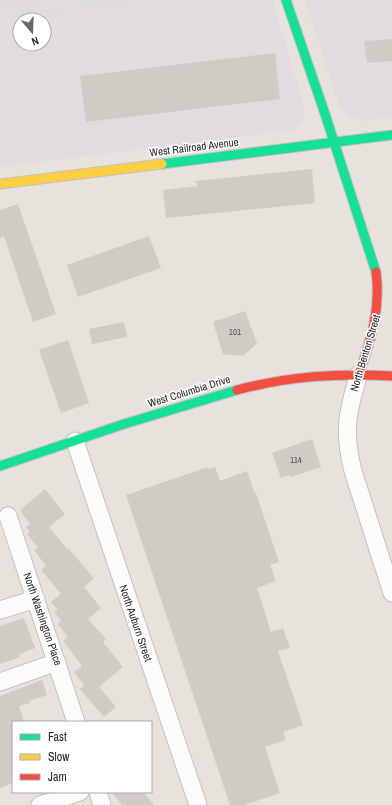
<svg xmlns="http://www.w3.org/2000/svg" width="392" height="805" font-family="'Archivo Narrow',sans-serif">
<rect width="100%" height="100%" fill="#e7e2db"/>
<path fill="#e0dcdf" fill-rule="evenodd" d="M0,0H272L305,110L302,120L293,130L0,167ZM20,20H44V44H20Z
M305,0H392V117L363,121L349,116L340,108Z"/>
<path fill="#cfccc6" d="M392,39V61L367,63L364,41Z
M275,53L280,99L86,122L80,76Z
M312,169L315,203L166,218L163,190L198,186L195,181Z
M18,204L56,314L33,322L4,236L0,238V210Z
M149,236L161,268L78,297L67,265Z
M245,311L257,343L243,356L223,354L213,322Z
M124,322L127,337L92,344L89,329Z
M68,340L89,403L61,413L39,350Z
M312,439L321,467L291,477L290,475L281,478L272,453Z
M208,467L209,469L215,467L220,481L247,471L255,494L256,493L279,562L270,565L276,581L257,588L271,632L283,628L290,648L278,651L303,725L283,732L286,740L265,747L280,793L244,805H230L126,495Z
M45,489L65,514L49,527L67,549L68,548L94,578L84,587L101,608L88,619L106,639L103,642L123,667L99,687L116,707L104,717L80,689L84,685L74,672L82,666L63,641L68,637L58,624L61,621L54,612L58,610L51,602L61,594L41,570L46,566L34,550L38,548L27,534L30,532L26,527L30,524L20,510Z
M24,618L35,648L19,654L20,657L0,664V626Z
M42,680L47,695L29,701L30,703L19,706L24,722H13V783L0,788V696Z
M111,792H143L154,805H122Z"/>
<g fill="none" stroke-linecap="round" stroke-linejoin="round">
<defs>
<path id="street" d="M359,374C347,412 343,432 353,471L392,593
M75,441L198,805
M8,516L76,722
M0,610L36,599
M0,682L57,662
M98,792L102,805
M40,805L80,792"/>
<path id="fast" d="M286,0L325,114L376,272
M162,164L392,135
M0,466L124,424L237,390"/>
<path id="slow" d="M0,184L162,164"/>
<path id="jam" d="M359,374C371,339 381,310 376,272
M237,390C290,376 338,373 392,376"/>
</defs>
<use href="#street" stroke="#c3c1c2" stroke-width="19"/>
<use href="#fast" stroke="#c3c1c2" stroke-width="11"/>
<use href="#slow" stroke="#c3c1c2" stroke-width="11"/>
<use href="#jam" stroke="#c3c1c2" stroke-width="11"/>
<use href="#street" stroke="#fbfbfa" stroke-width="17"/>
<use href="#fast" stroke="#16e098" stroke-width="9"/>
<use href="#slow" stroke="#ffcf43" stroke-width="9"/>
<use href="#jam" stroke="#f24e42" stroke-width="9"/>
<path stroke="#dcdbdd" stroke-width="3" d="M0,7L50,0
M0,17L132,0"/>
</g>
<g text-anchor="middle" stroke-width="3" stroke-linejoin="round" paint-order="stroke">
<g font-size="9" fill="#525150">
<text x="235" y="335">101</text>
<text x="296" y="463">114</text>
</g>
<g font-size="11" fill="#272727" stroke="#fff">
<text transform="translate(194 147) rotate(-7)" y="4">West Railroad Avenue</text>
<text transform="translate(365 353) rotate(-73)" y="4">North Benton Street</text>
<text transform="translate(189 391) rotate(-17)" y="4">West Columbia Drive</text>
<text transform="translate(43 619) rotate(71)" y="4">North Washington Place</text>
<text transform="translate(136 623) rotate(71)" y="4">North Auburn Street</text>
</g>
</g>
<rect x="12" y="721" width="140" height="72" fill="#ffffff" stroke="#a9a9a9"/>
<rect x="20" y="734" width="20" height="6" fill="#16e098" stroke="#a9a9a9"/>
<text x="48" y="741" font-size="12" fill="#272727">Fast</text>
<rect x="20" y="754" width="20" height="6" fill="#ffcf43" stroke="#a9a9a9"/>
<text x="48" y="761" font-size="12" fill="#272727">Slow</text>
<rect x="20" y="774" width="20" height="6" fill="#f24e42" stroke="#a9a9a9"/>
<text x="48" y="781" font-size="12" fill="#272727">Jam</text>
<g transform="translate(32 32) rotate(161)"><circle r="19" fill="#ffffff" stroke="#a9a9a9"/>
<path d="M0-3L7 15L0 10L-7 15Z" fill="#6a6866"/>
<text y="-6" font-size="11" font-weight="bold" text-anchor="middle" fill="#272727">N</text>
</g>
</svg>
